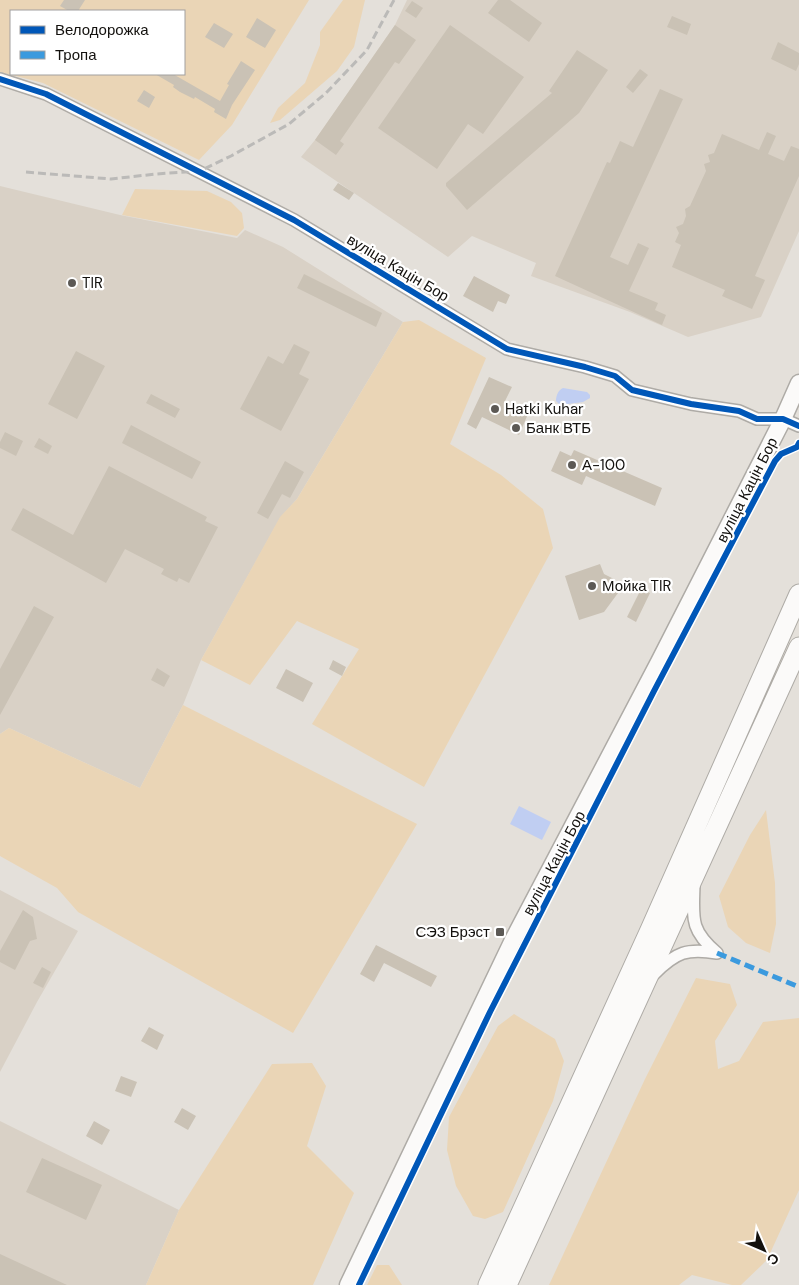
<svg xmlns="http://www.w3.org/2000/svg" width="799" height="1285" font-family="'DM Sans',sans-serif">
<rect width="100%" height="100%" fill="#e4e0da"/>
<path fill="#d9d1c6" d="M407,0H799V231L761,317L688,337L630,312L531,276L536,263L472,236L448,257L301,157L315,140L395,25Z
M0,186L120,215L237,238L245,230L283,247L403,322L297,499L280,518L201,660L183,705L140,788L9,728L0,734Z
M0,890L78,931L37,1002L0,1072Z
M0,1121L179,1210L146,1285H0Z"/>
<path fill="#ead5b6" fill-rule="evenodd" d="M0,0H309L232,125L199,160L43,83L0,72ZM11,11H184V74H11Z
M343,0H365L354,47L337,71L280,120L270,123L278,108L305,83L320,45V32Z
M135,189L207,191L231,202L242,213L244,228L237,236L122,215Z
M419,320L486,358L450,444L501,475L543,509L553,548L424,787L312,724L359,649L297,621L250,685L201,660L280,517L297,499L403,322Z
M183,705L417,824L293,1033L78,912L57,888L0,856V734L9,728L140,788Z
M766,810L775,883L776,924L770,953L746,943L728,927L719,896L750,835Z
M696,978L730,984L737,1005L715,1041L718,1069L739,1061L763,1022L799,1018V1190L767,1260L741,1285H732L692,1275L679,1285H549L645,1079Z
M514,1014L555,1039L564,1061L553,1101L503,1212L485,1219L473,1216L456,1186L447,1150L449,1117L498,1026Z
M312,1063L326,1086L307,1146L354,1193L313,1285H146L179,1210L272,1064Z
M377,1265H389L402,1285H367Z"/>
<path fill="#c0cef2" d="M563,388L587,392L590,395V398L583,402L560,405L556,401C556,396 558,390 563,388Z
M519,806L551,822L542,840L510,824Z"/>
<path fill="#cac2b5" d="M64,0H85L78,11H69L60,6Z
M498,0H510L542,23L529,42L488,13Z
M412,1L423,8L416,18L405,11Z
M672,16L691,24L687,35L667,27Z
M257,18L276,30L265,48L246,37Z
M214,23L233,34L224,48L205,37Z
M395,25L416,40L399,64L395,62L340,141L344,144L336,155L315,140Z
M450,25L524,77L483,134L468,124L437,169L378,128Z
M778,42L799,53V64L796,71L771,59Z
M577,50L608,70L579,113L467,210L446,186V183L552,93L549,91Z
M241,61L255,70L232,105L226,119L214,112L215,109L195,97L194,99L180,92L173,87L174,85L155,74H173L220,101L229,85L227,84Z
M640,69L648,75L633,93L626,87Z
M660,89L683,99L610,257L628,265L638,243L649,248L629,291L658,303L655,310L666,315L662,325L555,276L607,162L610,163L620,141L633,147Z
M144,90L155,97L149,108L137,101Z
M767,132L776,136L768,154L784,161L791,146L799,149V176L755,276L765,280L752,309L722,296L725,290L672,267L681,245L675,242L679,233L676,227L683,224L686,216L685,209L690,206L706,171L704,164L710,162L708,155L714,153L722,134L759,150Z
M338,183L354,193L349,200L333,190Z
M304,274L382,313L376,327L297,288Z
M474,276L510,295L506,304L498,301L493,312L463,296Z
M294,344L310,352L299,374L309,379L281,431L240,409L268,356L283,364Z
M76,351L105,366L77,419L48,404Z
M489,377L512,387L504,403L528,414L519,435L482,417L476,429L467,424Z
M151,394L180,409L175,418L146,403Z
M131,425L201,462L192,479L122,443Z
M5,432L23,441L16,456L0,448V442Z
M39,438L52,446L48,454L34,447Z
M574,450L662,488L655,506L586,476L582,485L551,471L560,451L571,456Z
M285,461L304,472L290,498L282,494L268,519L257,513Z
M109,466L207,517L205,521L218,527L189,583L179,578L177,582L161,574L164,569L125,549L106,583L11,530L23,508L73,535Z
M600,564L604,574L614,579L618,593L604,612L579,620L565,576Z
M641,589L650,593L636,622L627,617Z
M34,606L54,617L0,715V669Z
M333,660L346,667L342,676L329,669Z
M157,668L170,676L164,687L151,680Z
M286,669L313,683L303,702L276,688Z
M23,910L33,917L37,939L30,941L15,970L0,962V951Z
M376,945L437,976L431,987L384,963L374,982L360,974Z
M42,967L51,972L43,988L33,983Z
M149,1027L164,1035L157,1050L141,1041Z
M121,1076L137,1082L131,1097L115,1091Z
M182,1108L196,1116L188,1130L174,1122Z
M94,1121L110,1130L102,1145L86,1136Z
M42,1158L102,1185L86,1220L26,1192Z
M0,1254L67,1285H0Z"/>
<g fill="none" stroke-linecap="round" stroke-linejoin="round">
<defs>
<path id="minor" d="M0,79L46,94L294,220L507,349L585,367L615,376L632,390L691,404L739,411L757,419H783L799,426
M694,885C693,919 690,930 717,953
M654,974C676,952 687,948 717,953"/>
<path id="secondary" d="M348,1285L513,940L659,662L783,419L799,383"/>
<path id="trunk" d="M488,1285L650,930L799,594
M507,1285L799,647"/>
</defs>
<use href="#minor" stroke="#aeaba6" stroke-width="14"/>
<use href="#secondary" stroke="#aeaba6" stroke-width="19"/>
<use href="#trunk" stroke="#aeaba6" stroke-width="21"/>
<use href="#minor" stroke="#fbfaf9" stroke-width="11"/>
<use href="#secondary" stroke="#fbfaf9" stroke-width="16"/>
<use href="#trunk" stroke="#fbfaf9" stroke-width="19"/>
<path stroke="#bbbab8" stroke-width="3" stroke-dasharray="8 4" stroke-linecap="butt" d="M26,172L111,179L156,174L200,171L231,156L289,124L326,93L367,50L394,0"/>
<path stroke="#3b9ade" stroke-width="5" stroke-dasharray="10 5" stroke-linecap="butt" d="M717,953L799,987"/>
<defs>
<path id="cycleway" d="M0,79L46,94L294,220L507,349L585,367L615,376L632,390L691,404L739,411L757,419H783L799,426
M359,1285L490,1012L654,691L756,497L775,461L781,454L797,447L799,443"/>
</defs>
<use href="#cycleway" stroke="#fff" stroke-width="9"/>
<use href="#cycleway" stroke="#0057b8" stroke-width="6"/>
</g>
<g fill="#5c5955" stroke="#fff" stroke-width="2">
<circle cx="72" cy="283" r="5"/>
<circle cx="495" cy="409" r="5"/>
<circle cx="516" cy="428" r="5"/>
<circle cx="572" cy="465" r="5"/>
<circle cx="592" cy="586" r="5"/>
<rect x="495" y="927" width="10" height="10" rx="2.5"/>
</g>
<g text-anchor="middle" stroke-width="4.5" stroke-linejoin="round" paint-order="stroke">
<g font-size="15" fill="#13110e" stroke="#fff">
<text transform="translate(398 268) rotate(31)" y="5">вуліца Кацін Бор</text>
<text transform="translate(747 490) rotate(-63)" y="5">вуліца Кацін Бор</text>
<text transform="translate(554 863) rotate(-62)" y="5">вуліца Кацін Бор</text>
</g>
<g font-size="15" fill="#13110e" stroke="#fff" text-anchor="start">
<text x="82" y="288">TIR</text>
<text x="505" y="414">Hatki Kuhar</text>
<text x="526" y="433">Банк ВТБ</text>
<text x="582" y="470">А-100</text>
<text x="602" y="591">Мойка TIR</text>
<text x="490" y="937" text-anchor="end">СЭЗ Брэст</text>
</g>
</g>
<rect x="10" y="10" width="175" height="65" fill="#ffffff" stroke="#a1a09f"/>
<rect x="20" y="26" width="25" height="8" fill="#0057b8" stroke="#a1a09f"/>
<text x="55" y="35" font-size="15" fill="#13110e">Велодорожка</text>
<rect x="20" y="51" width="25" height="8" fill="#3b9ade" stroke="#a1a09f"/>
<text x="55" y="60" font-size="15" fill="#13110e">Тропа</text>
<g transform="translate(764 1250) rotate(135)" stroke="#ffffff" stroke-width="4" paint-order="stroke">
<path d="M0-4L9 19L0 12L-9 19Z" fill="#13110e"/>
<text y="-8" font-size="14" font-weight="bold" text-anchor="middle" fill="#13110e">С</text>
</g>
</svg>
